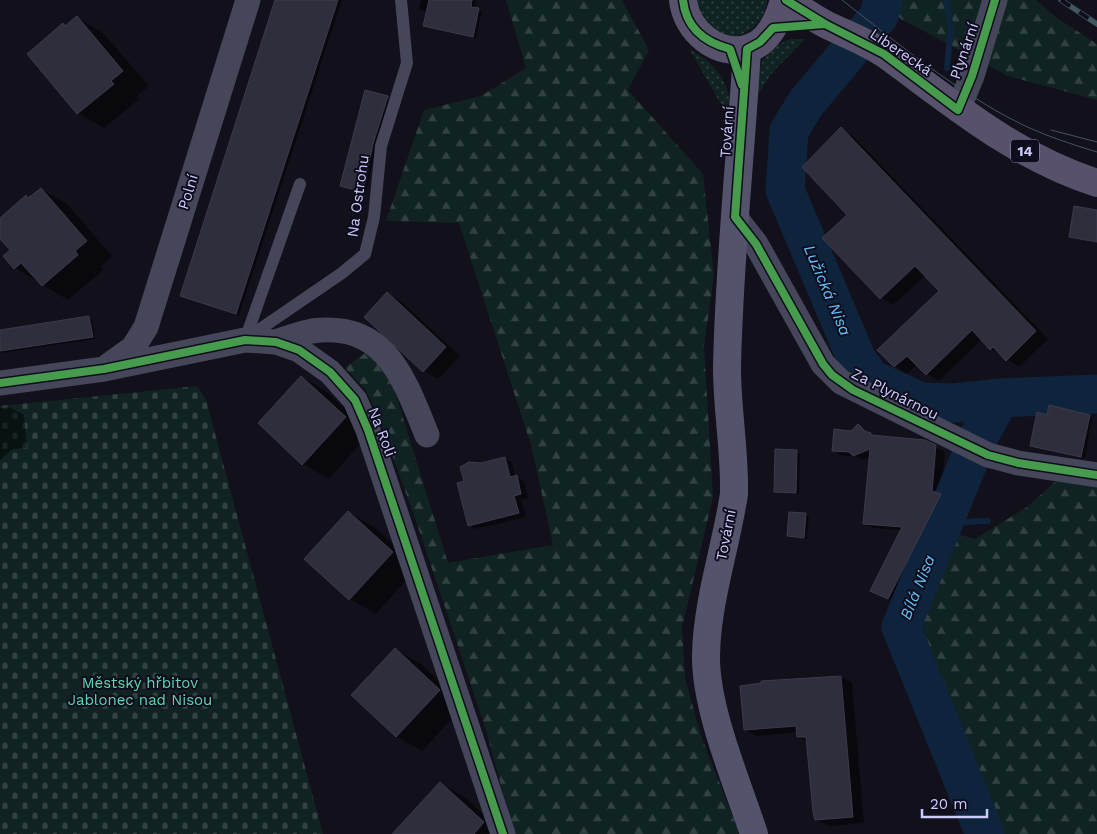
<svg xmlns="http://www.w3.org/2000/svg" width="1097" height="834" font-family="'Work Sans',sans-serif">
<defs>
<pattern id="grass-dots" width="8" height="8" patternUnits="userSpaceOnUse" patternTransform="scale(1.25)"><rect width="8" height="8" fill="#102322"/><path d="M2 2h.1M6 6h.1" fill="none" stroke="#324243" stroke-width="1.8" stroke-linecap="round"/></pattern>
<pattern id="forest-firs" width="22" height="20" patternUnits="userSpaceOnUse" patternTransform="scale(1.25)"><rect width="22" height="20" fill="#102322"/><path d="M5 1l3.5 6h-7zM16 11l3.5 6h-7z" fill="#324243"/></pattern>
<pattern id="cemetery-stones" width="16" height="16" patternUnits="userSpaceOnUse" patternTransform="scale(1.25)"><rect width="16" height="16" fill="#102322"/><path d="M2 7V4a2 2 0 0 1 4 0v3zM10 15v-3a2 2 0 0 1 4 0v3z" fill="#324243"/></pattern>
</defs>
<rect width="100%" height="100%" fill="#12101a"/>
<path fill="url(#grass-dots)" d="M696,0H767C765,32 725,51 704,23C700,17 698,7 696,0Z
M790,39H805L771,74L757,96C759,65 759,52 790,39Z
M690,50C717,61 735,91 730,120Z"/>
<path fill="url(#forest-firs)" d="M506,0H622L649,50L628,90L703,174L714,276L704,346L713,497L682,628L685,678L701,736L739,832L737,834H514L486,730L416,521L377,413L365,389L345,368L368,351L388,369L448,563L553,545L531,445L459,223L386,221L424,110L481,96L526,68Z
M880,0H1036L1057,18L1097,44V100L1008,76L901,19Z
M1056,481L1097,487V834H1000L989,797L911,627L947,531L975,539L1027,507Z"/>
<path fill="url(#cemetery-stones)" d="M197,386L206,400L323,834H0V406Z"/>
<path fill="#0007" d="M277,0H342L239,315L185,297Z
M421,0H476L474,9L482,11L476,38L425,26L428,12L419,9Z
M78,18L103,33L149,86L136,97L139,99L104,128L78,113L28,54L63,25L66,27Z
M366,92L391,99L376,146L366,193L344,187Z
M841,129L853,136L1048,339L1019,367L991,349L982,339L939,381L927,374L917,364L907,374L895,366L879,350L941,291L926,275L893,305L881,298L824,238L849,215Z
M41,189L67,204L112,256L100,267L103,270L68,300L15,268L12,251L0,237V220L26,197L30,199Z
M1097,211V242L1070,237Z
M388,294L402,302L460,356L438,379L424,371Z
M89,318L92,319L95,339L0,353V331Z
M302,377L327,392L371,432L329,479L303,464L259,423Z
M9,407L24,415L27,448L13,449L0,460V408Z
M1050,407L1077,412L1092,418L1085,458L1035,447Z
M859,426L875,437L936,447L945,452L941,495L949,500L897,603L872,591L901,530L873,528L864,523L870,457L863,460L855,456H842L833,450Z
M776,450L800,453L799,494L775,491Z
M505,459L512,463L515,477L524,481L528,498L521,500L526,517L476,529L469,525L465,482L481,465Z
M348,512L374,527L418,567L376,614L350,599L306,559Z
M806,515L809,516L807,539L788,535Z
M395,649L421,664L465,705L422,751L396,736Z
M841,677L852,683L864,823L828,826L816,819L808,742L798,737V732L756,736L745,729Z
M440,783L466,798L504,834H402Z"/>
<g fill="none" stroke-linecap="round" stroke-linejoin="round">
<path stroke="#0e243d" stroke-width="6" d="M946,0L951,27L947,68
M948,510L960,522L988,521"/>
<path stroke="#0e243d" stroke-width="39" d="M883,0L879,16L806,103L789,131L785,190L857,360L871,379L921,402L954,403L1000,398L1097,394
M985,834L901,627L979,436L1000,398"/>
</g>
<path fill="#2f2e3c" stroke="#3c3a4d" d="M275,0H338L236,314L180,296Z
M429,0H472L471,7L479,8L473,37L423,26Z
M77,16L123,71L111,81L114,84L77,114L27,54L63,23L65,26Z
M365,90L388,96L373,144L363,192L340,186Z
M841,127L1036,331L1006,361L993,347L990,350L972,330L926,375L907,356L894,367L877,350L939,291L915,266L880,299L822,238L847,215L802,167Z
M41,188L87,241L75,251L78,255L42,286L21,263L14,269L3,256L10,250L0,239V218L26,195L28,198Z
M1074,206L1097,210V242L1069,237Z
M387,292L446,347L423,372L364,317Z
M89,316L93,337L0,351V330Z
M301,376L346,417L302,465L258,423Z
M1049,405L1090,415L1081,457L1030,446L1037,412L1047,415Z
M858,424L865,431L871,433V435L925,440L936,445L932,491L941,494L888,599L870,591L902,527L863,524L870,449L853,456L849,452L832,451L834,429L851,431Z
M775,449L797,450L796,493L774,492Z
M505,457L510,477L517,475L521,494L514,496L519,513L468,526L457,483L464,481L460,467L469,462L481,463Z
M348,511L393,552L349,600L304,559Z
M789,512L806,513L804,538L787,536Z
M395,648L440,690L396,737L351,695Z
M841,676L853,817L815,820L813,812L806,737H797L796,726L744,730L740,686L761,683V681Z
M440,782L484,822L474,834H392Z"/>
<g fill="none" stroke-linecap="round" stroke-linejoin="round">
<path stroke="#45465a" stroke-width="12" d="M247,338L342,273L365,254L374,217L381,146L407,63L401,0
M245,340L300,184"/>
<path stroke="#45465a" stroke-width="25" d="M958,110L972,76L995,0
M735,217L756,244L823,364L841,382L988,455L1018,463L1097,475
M276,342C288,338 300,333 312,331C386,321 404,379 427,435
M108,366L133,348L146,327L248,0
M0,383L104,369L245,340L276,342L299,350L330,372L355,400L368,430L503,834"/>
<path stroke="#53536c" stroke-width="28" d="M747,49C741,155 729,261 727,368C727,410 735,451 734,494C726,547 707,601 706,655C705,708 737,782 754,834"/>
<path stroke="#58516c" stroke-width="28" d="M683,0C686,30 717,58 749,48C770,42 779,18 784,0
M786,0C799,8 812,17 825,24C845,34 868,42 886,55C955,105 1014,156 1097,183"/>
<path stroke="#405661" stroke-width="1" d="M842,0C897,43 960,94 1021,124C1046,136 1071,144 1097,152
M1051,130L1097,142"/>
<defs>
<path id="rail" d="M1061,0L1097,24"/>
</defs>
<use href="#rail" stroke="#405661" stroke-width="5.5"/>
<use href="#rail" stroke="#0e0d1d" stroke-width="4" stroke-dasharray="11" stroke-linecap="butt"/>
<defs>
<path id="cycleway" d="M683,0C686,28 704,42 730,49L742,85
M786,0L825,24L884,54L958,110L972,76L995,0
M825,24L773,28L760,42L747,49L735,217L756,244L823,364L832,375L853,390L988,455L1018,463L1097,475
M0,383L104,369L245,340L276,342L299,350L330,372L355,400L368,430L503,834"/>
</defs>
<use href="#cycleway" stroke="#0e0d1d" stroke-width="11"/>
<use href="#cycleway" stroke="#469c4c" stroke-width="8"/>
</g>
<g text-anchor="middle" stroke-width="4" stroke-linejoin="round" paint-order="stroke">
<rect fill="#0e0d1d" stroke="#9393b9" stroke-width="1" x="1011" y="139.5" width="28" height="23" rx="4"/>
<g font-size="14" font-weight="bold" fill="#ccccfc">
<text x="1025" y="156">14</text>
</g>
<g font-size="15" fill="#ccccfc" stroke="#0e0d1d">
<text transform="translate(964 51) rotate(-71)" y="5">Plynární</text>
<text transform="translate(901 52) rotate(34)" y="5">Liberecká</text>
<text transform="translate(727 132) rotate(-86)" y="5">Tovární</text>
<text transform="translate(188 192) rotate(-73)" y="5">Polní</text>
<text transform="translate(358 196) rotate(-82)" y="5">Na Ostrohu</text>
<text transform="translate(895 394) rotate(27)" y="5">Za Plynárnou</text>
<text transform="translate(382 432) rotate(69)" y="5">Na Roli</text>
<text transform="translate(726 535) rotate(-79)" y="5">Tovární</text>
</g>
<g font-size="15" fill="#5dd7ac" stroke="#0e0d1d">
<text x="140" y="688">Městský hřbitov<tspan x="140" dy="17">Jablonec nad Nisou</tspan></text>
</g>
<g font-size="16" font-style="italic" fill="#60c0f6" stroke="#0e0d1d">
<text transform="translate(828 290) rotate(67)" y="6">Lužická Nisa</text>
<text transform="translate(917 587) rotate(-68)" y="6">Bílá Nisa</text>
</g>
</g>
<path d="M922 809v8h65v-8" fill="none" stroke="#ccccfc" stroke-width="2.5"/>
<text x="930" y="809" font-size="15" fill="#ccccfc" stroke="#0e0d1d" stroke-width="4" paint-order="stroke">20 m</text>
</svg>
